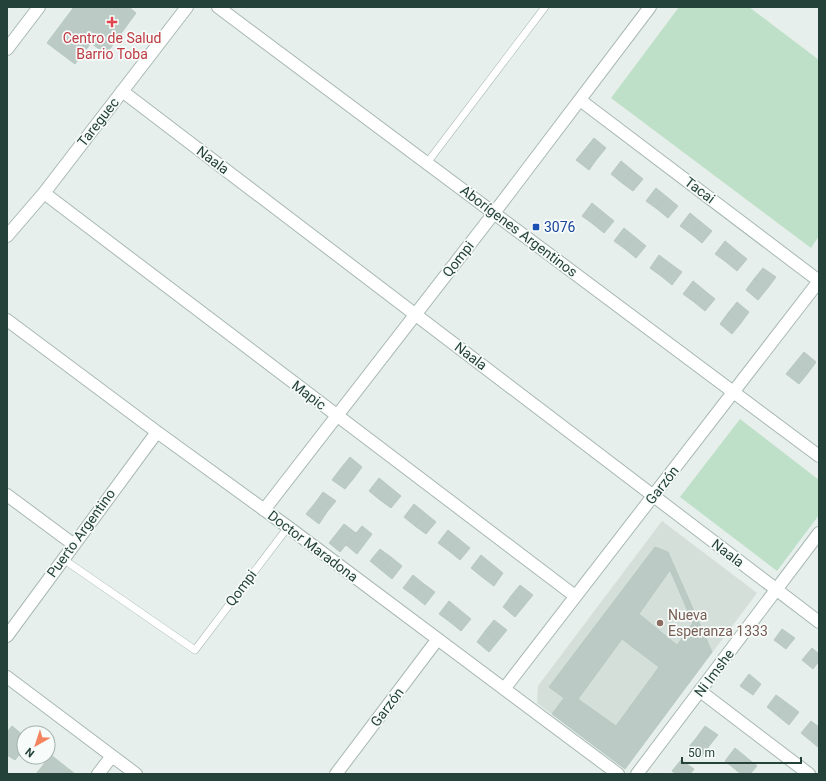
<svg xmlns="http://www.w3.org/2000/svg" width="826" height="781" font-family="Roboto,sans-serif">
<rect width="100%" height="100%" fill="#e6efeb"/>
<path fill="#d4dfda" d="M662,521L757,593L625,769L537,703L538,686Z"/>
<path fill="#bfe0c8" d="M679,7H749L819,60V236L811,248L611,98Z
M740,419L819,480V515L777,571L680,497Z"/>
<path fill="#bbcac4" stroke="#b8c9c2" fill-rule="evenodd" d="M74,7H129L136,13L106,54L91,43L75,64L47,43Z
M594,138L606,148L597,159L585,149Z
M585,149L597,159L589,170L576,160Z
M621,161L632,170L622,183L611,174Z
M632,170L643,179L633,191L622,183Z
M656,188L667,197L657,209L646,201Z
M667,197L678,206L668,218L657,209Z
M592,203L603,212L593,224L582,216Z
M603,212L614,221L604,233L593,224Z
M690,213L701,222L691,234L680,226Z
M701,222L712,231L702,243L691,234Z
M624,228L635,237L625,249L614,241Z
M635,237L646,246L636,258L625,249Z
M725,241L736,250L726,262L715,254Z
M736,250L747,259L737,271L726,262Z
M659,255L671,264L661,276L650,268Z
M671,264L682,272L672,285L661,276Z
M763,268L776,277L767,289L754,279Z
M754,279L767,289L758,300L746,290Z
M693,281L704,290L694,302L683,294Z
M704,290L715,299L705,311L694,302Z
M737,302L749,312L741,323L728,313Z
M728,313L741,323L732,334L720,324Z
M804,352L816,362L808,373L795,363Z
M795,363L808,373L799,384L786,374Z
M350,457L362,467L354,478L341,468Z
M341,468L354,478L345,489L332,480Z
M379,478L390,487L380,500L369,491Z
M390,487L401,496L391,508L380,500Z
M323,492L336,501L327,512L315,503Z
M315,503L327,512L319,524L306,514Z
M414,504L425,513L415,526L404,517Z
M425,513L436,522L426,534L415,526Z
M344,524L356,533L340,552L329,543Z
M362,526L372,534L357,554L346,545Z
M448,530L459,539L449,551L438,543Z
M459,539L470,548L460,560L449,551Z
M655,547L668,552L712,652L625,769L552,714L564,698L549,687ZM670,570L693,623L677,645L639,614ZM622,639L659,667L616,726L578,699Z
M380,549L391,557L381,570L370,561Z
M481,555L492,564L482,577L471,568Z
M391,557L402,566L392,579L381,570Z
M492,564L503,573L494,586L482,577Z
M413,575L424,584L414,596L403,588Z
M424,584L435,592L425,605L414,596Z
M520,585L533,595L524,606L511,596Z
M511,596L524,606L515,617L503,607Z
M449,601L460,610L450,622L439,614Z
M460,610L471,619L461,631L450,622Z
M494,620L507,630L498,641L485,631Z
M782,629L795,638L786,649L774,640Z
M485,631L498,641L489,652L477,642Z
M812,648L819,654V661L813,669L802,660Z
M749,674L761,684L753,695L740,686Z
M776,695L787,703L778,716L767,707Z
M787,703L799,712L789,725L778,716Z
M811,721L819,727V733L812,742L801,733Z
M12,726L24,736V757H27L25,759L19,755L15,760L7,755V732Z
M705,726L718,735L709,746L697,737Z
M819,733V748L812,742Z
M697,737L709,746L701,757L688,748Z
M735,748L746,757L736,770L725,761Z
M51,755L75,774H36Z
M746,757L757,766L750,774H741L736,770Z
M681,760L694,769L690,774H676L672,771Z"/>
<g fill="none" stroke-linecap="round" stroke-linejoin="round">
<defs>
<path id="service" d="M427,163L545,7
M63,559L195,650L288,527"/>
<path id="minor" d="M218,7L819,456
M122,91L819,622
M580,100L819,281
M44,193L575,596
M7,236L44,193L187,7
M7,320L157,432L288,527L618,774
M7,495L73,544
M264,510L494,213L650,7
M7,636L157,432
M7,677L136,774
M504,689L819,281
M700,691L809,774
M98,774L112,756
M336,774L437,640
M637,774L819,533"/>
<path id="tertiary" d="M7,49L39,7"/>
</defs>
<use href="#service" stroke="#a8b8b2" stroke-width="8"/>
<use href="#minor" stroke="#a8b8b2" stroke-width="14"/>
<use href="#tertiary" stroke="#a8b8b2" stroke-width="14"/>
<use href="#service" stroke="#fff" stroke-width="7"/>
<use href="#minor" stroke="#fff" stroke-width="12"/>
<use href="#tertiary" stroke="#fff" stroke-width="12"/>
</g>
<path fill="#e0444e" stroke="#f7fbf9" stroke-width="1.5" d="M110 16h4v4h4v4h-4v4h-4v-4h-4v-4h4z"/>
<rect fill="#1a4fb4" stroke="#f7fbf9" stroke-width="1.5" x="532" y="223" width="8" height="8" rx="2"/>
<circle fill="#8d6e63" stroke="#f7fbf9" stroke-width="1.5" cx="660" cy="623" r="4"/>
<g text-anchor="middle" stroke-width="3.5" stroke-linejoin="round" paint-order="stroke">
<g font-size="14" fill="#be3a42" stroke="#f7fbf9">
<text x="112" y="43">Centro de Salud<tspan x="112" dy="16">Barrio Toba</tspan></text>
</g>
<g font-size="14" fill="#24423a" stroke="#f7fbf9">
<text transform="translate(98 122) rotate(-52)" y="5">Tareguec</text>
<text transform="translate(213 160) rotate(37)" y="5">Naala</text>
<text transform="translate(700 190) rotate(37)" y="5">Tacai</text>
<text transform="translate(519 231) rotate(37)" y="5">Aborígenes Argentinos</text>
<text transform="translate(458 259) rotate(-52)" y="5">Qompi</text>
<text transform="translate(471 356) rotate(37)" y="5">Naala</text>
<text transform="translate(309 395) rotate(37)" y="5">Mapic</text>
<text transform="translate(662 485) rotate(-52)" y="5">Garzón</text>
<text transform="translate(81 533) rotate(-54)" y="5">Puerto Argentino</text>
<text transform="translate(313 546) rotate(37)" y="5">Doctor Maradona</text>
<text transform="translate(728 553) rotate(37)" y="5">Naala</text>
<text transform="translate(241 588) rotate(-53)" y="5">Qompi</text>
<text transform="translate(714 673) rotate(-53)" y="5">Ni Imshe</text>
<text transform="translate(387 707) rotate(-53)" y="5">Garzón</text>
</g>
<g font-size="14" fill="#164399" stroke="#f7fbf9" text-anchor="start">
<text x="544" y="232">3076</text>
</g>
<g font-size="14" fill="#785e54" stroke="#f7fbf9" text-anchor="start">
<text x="668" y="620">Nueva<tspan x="668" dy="16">Esperanza 1333</tspan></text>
</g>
</g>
<rect width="826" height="781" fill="none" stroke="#24423a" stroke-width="16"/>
<g transform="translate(36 745) rotate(219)"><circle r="19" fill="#f7fbf9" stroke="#a3b1ad"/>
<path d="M0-3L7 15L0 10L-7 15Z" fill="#f4845f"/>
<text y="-6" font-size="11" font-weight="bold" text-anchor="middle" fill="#24423a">N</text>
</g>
<path d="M682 757v6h119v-6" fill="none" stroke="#24423a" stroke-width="2"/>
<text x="688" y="757" font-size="12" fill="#24423a" stroke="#f7fbf9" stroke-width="3" paint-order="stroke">50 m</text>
</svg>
